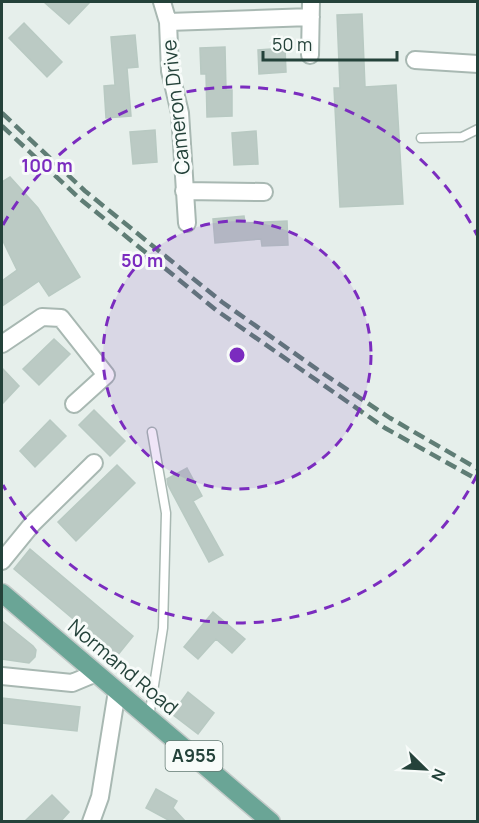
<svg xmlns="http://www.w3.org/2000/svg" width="479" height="823" font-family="Manrope,sans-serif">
<rect width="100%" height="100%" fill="#e6efeb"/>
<path fill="#bbcac4" stroke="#b8c9c2" stroke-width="1.5" d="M44,2H90L69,24Z
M362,14L365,87L396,85L403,204L340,207L334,88H340L337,15Z
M24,23L62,62L47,77L9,38Z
M135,35L138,67L127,68L131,116L106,118L104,86L115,85L111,37Z
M225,47L226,90H232V116L207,117L206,74H201L200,48Z
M285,48L286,72L259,74L258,50Z
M155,130L157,162L133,164L130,132Z
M256,131L258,164L234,165L232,133Z
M10,177L38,208L80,277L49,296L39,281L2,306V281L17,270L2,239V182Z
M244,216L245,223L287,221L288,245L262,246L261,239L215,243L213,219Z
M54,339L70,354L39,385L23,369Z
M2,368L19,386L2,404Z
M94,410L125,441L110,456L79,425Z
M50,420L66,436L35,467L20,451Z
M117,465L135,483L76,541L58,522Z
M187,468L202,496L193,501L223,555L209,562L168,485L167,479Z
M30,549L133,636L117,656L14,569Z
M213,612L245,639L232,653L216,639L198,659L184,647Z
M2,621L33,646L36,650L35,657L29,663L2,659Z
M188,692L214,713L198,734L172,714Z
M2,698L80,707L77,731L2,723Z
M156,789L177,801L173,808L186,822H172L146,808Z
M52,795L69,812L60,822H24Z"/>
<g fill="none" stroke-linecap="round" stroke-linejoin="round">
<defs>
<path id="lane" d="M421,138L462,137L478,129
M149,717L163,628L166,513L152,432"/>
<path id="street" d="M162,2L168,22L170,71L180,113L187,223
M168,22L311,17
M310,55L311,2
M415,60L478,64
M184,191L264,192
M2,344L42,317L61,318L106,375L74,404
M2,561L33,523L94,463
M2,676L72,683L96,673
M91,822L100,797L117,691"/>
<path id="primary" d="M2,593L271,822"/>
</defs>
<use href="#lane" stroke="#a8b8b2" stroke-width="11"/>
<use href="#street" stroke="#a8b8b2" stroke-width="20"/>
<use href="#primary" stroke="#c2cac8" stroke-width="21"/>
<use href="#lane" stroke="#fff" stroke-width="8"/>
<use href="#street" stroke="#fff" stroke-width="16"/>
<use href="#primary" stroke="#6aa596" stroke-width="18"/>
<path stroke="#5f7d75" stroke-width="4.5" stroke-dasharray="12 6" stroke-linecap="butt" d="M2,113L85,191L222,302L321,372L390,418L478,469
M2,126L79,198L216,310L385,428L478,480"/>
</g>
<circle cx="237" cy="355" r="134" fill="#7b2cbf" fill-opacity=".12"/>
<g fill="none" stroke="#7b2cbf" stroke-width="3" stroke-dasharray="10 8">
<circle cx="237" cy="355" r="134"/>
<path d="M477 475A268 268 0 0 1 3 485M3 225A268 268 0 0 1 477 235"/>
</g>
<g text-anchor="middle" stroke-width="6" stroke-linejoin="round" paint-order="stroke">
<rect fill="#f7fbf9" stroke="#637a73" stroke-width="1.5" x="165.5" y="741" width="57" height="30" rx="4.5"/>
<g font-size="18" font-weight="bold" fill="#24423a">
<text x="194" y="762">A955</text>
</g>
<g font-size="20" fill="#24423a" stroke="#f7fbf9">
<text transform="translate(176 107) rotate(-96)" y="7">Cameron Drive</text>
<text transform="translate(123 667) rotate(40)" y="7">Normand Road</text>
</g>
</g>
<circle cx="237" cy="355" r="9" fill="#7b2cbf" stroke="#f7fbf9" stroke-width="3"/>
<g font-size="18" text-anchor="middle" font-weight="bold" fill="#7b2cbf" stroke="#f7fbf9" stroke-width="6" stroke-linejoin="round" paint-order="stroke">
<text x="47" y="172">100 m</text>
<text x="142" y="267">50 m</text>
</g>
<rect width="479" height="823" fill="none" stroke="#24423a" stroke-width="6"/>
<g transform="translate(425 769) rotate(114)" stroke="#f7fbf9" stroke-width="4.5" paint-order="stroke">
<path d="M0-4.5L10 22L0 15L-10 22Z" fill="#24423a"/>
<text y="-9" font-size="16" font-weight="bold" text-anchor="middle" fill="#24423a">N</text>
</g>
<path d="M263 51v9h134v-9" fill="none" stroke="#24423a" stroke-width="3"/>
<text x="272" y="51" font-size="18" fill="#24423a" stroke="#f7fbf9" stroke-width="4.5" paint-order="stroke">50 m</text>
</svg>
